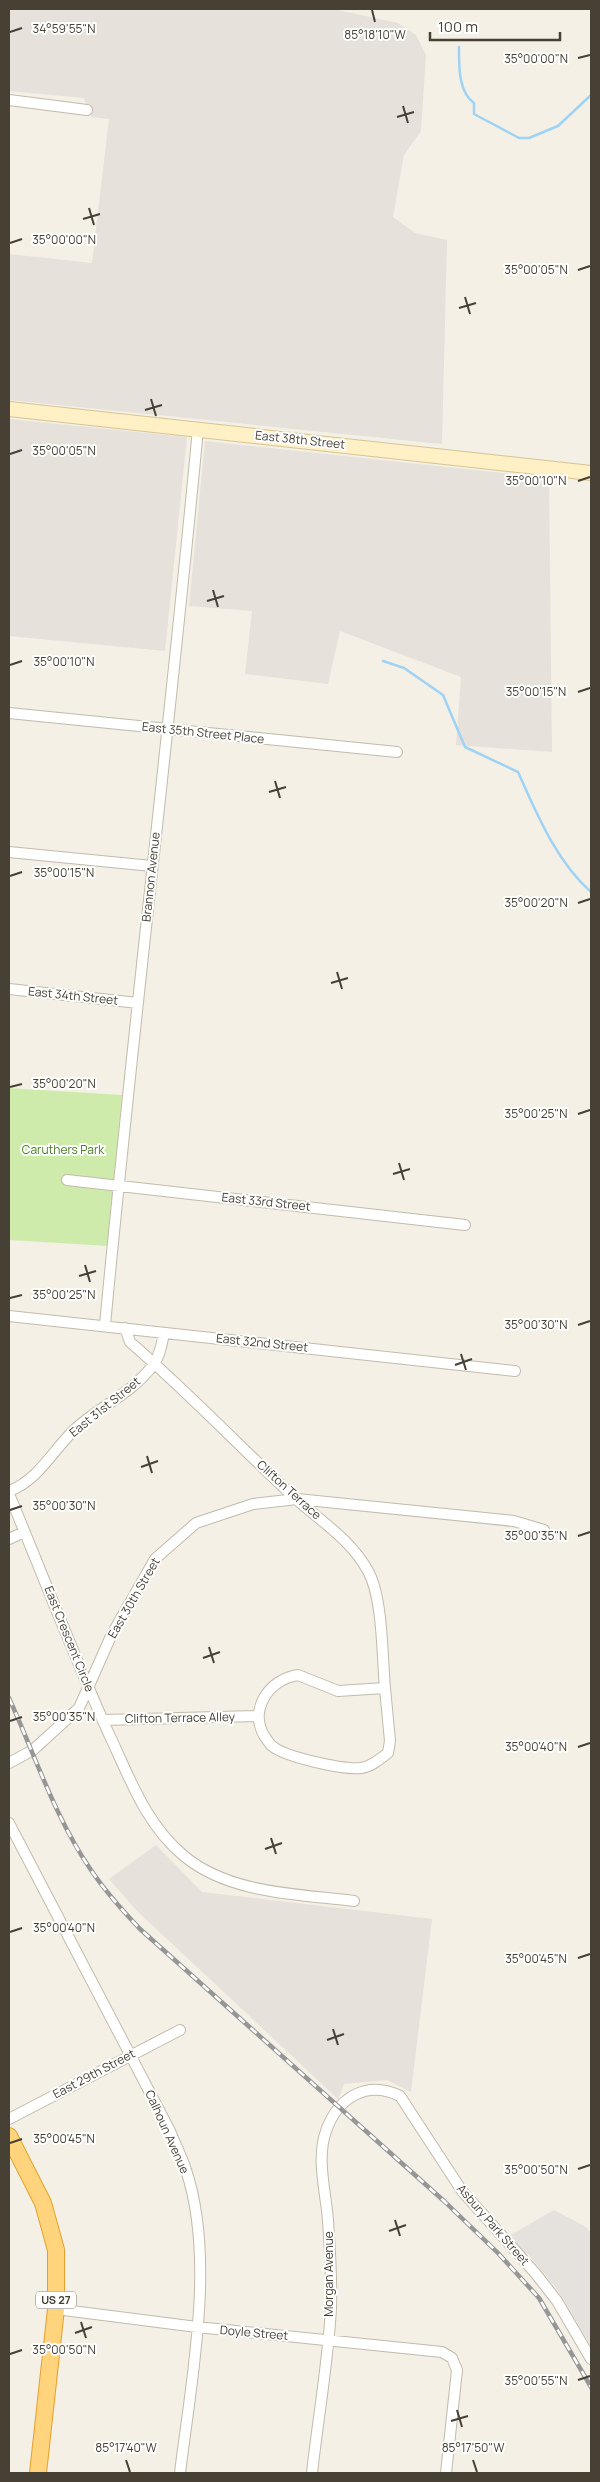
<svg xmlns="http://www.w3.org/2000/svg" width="600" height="2482" font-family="Manrope,sans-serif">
<rect width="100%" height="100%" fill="#f4f0e6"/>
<path fill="#e6e1db" d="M9,9H333L398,23L416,35L426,55L421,131L404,155L393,217L415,233L447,240L442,444L9,400V254L92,263L109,119L91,117L84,98L9,91Z
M9,419L187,437L165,651L9,636Z
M205,441L549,478L552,752L456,745L461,677L340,631L328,684L245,674L252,611L189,606Z
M156,1845L202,1892L432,1919L411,2092L387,2080L344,2084L338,2099L137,1911L109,1879Z"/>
<path fill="#cfebac" d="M9,1088L122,1095L108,1246L9,1240Z"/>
<path fill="#e5e2de" d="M554,2210L586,2227L591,2233V2346L559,2292L528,2254H524L507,2237Z"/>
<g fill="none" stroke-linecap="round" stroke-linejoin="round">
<path stroke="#9ed3f5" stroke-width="2.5" d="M459,47C459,65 458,92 474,103V114L519,138H529L558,126L591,95
M383,661L404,668L443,695L465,747L518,772C537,814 556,861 591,892"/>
<defs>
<path id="minor" d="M9,100L87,110
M9,713L397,752
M9,852L152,866
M9,989L138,1003
M67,1180L465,1225
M9,1316L515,1371
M105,1325C133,1026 170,728 198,429
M125,1328L130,1342C188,1392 240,1447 296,1499C322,1522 351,1540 368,1571C383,1598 382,1656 385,1688
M9,1491C37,1481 52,1452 73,1431C98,1407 132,1394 153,1365C160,1356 162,1343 164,1333
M9,1494C42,1573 73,1654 108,1732C129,1776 145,1824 184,1856C230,1894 298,1894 354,1901
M9,1539L24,1532
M298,1675L338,1691L385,1688L390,1741L388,1753C380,1759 371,1767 361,1768C343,1770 285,1757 272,1746C269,1744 267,1739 265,1737C248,1710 269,1679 298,1675Z
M103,1720L258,1716
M9,1763L33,1750L79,1708L111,1636L155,1559L196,1523L253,1504L297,1499L514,1521L544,1530
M9,1823L170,2131C175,2144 182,2157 186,2170C216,2260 191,2381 180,2473
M9,2119L180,2030
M56,2309L197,2327L442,2352L452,2358L457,2370L446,2473
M312,2473C318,2418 328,2363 331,2308C332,2279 330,2249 328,2221C326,2192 316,2159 326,2131C338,2097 367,2080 400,2096L462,2191L536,2274L557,2301L591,2359"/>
<path id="secondary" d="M9,409L591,473"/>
<path id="trunk" d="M9,2136L43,2203L56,2250V2309L38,2473"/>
</defs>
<use href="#minor" stroke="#c3baab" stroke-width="12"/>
<use href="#secondary" stroke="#d7c493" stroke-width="16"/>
<use href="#trunk" stroke="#e7a02d" stroke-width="18"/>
<use href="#minor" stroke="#fff" stroke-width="10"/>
<use href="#secondary" stroke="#fff0c5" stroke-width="14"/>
<use href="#trunk" stroke="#ffd47d" stroke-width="16"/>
<defs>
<path id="rail" d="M9,1698C35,1755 55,1818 91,1870C105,1891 122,1910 140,1929L444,2201L498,2253L539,2298L591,2387"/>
</defs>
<use href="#rail" stroke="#969696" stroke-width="4.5"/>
<use href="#rail" stroke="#fff" stroke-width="2.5" stroke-dasharray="8" stroke-linecap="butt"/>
</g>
<path fill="none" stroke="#474035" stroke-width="2" d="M372,10L375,22M10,32L22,28M578,58L590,55M403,106L408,123M397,117L414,112M89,208L94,225M83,219L100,214M10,243L22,239M578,270L590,266M465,297L470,314M459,308L476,303M151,399L156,416M145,410L162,405M10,454L22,450M578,481L590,477M213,590L218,607M207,601L224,596M10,665L22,661M578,692L590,688M275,781L280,798M269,792L286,787M10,876L22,872M578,903L590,899M337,972L342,989M331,983L348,978M10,1087L22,1084M578,1114L590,1110M399,1163L404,1180M393,1174L410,1169M85,1265L90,1282M79,1276L96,1271M10,1298L22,1295M578,1325L590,1321M461,1354L466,1370M455,1365L472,1359M147,1456L152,1473M141,1467L158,1461M10,1510L22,1506M578,1536L590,1532M209,1647L214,1663M203,1658L220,1652M10,1721L22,1717M578,1747L590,1743M271,1838L276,1854M265,1849L282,1843M10,1932L22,1928M578,1958L590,1954M333,2029L338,2045M327,2040L344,2034M10,2143L22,2139M578,2169L590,2165M395,2220L400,2236M389,2231L406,2225M81,2322L86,2338M75,2333L92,2327M10,2354L22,2350M578,2380L590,2376M457,2410L462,2427M451,2421L468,2416M126,2460L130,2472M473,2460L477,2472"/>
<g text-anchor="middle" stroke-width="4" stroke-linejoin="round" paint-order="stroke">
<rect fill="#fff" stroke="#7e7972" stroke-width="1" x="36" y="2291.5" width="40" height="17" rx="4"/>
<g font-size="11" font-weight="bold" fill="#474035">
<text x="56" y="2304">US 27</text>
</g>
<g font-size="12" fill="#474035" stroke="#fff">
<text transform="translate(300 440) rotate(6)" y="4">East 38th Street</text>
<text transform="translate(203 733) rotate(6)" y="4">East 35th Street Place</text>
<text transform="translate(151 877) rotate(-84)" y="4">Brannon Avenue</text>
<text transform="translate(73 996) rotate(6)" y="4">East 34th Street</text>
<text transform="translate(266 1202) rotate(6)" y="4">East 33rd Street</text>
<text transform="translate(262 1343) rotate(6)" y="4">East 32nd Street</text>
<text transform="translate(105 1407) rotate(-39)" y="4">East 31st Street</text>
<text transform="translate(289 1490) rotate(42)" y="4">Clifton Terrace</text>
<text transform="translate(134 1598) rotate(-60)" y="4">East 30th Street</text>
<text transform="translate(69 1639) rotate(68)" y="4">East Crescent Circle</text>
<text transform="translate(180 1718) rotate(-1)" y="4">Clifton Terrace Alley</text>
<text transform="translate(94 2074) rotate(-28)" y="4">East 29th Street</text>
<text transform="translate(167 2132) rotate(66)" y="4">Calhoun Avenue</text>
<text transform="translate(493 2225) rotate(49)" y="4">Asbury Park Street</text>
<text transform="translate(329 2274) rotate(-90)" y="4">Morgan Avenue</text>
<text transform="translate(254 2333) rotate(5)" y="4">Doyle Street</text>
</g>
<g font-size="12" fill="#477d24" stroke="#fff">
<text x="63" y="1154">Caruthers Park</text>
</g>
</g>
<g font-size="12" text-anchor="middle" fill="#474035" stroke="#fff" stroke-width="4" stroke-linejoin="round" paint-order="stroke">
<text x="64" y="33">34°59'55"N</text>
<text x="375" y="39">85°18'10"W</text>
<text x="536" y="63">35°00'00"N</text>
<text x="64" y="244">35°00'00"N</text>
<text x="536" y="274">35°00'05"N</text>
<text x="64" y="455">35°00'05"N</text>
<text x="536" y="485">35°00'10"N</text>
<text x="64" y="666">35°00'10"N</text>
<text x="536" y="696">35°00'15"N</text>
<text x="64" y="877">35°00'15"N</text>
<text x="536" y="907">35°00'20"N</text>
<text x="64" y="1088">35°00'20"N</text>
<text x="536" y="1118">35°00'25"N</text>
<text x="64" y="1299">35°00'25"N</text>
<text x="536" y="1329">35°00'30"N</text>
<text x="64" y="1510">35°00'30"N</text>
<text x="536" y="1540">35°00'35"N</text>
<text x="64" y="1721">35°00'35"N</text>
<text x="536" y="1751">35°00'40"N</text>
<text x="64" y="1932">35°00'40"N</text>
<text x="536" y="1963">35°00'45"N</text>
<text x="64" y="2143">35°00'45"N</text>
<text x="536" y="2174">35°00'50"N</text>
<text x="64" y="2354">35°00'50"N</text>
<text x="536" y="2385">35°00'55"N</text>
<text x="126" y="2452">85°17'40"W</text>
<text x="473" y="2452">85°17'50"W</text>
</g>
<rect width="600" height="2482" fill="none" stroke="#474035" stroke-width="20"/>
<path d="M430 32v8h130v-8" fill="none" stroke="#474035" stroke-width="2.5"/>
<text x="438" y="32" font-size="15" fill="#474035" stroke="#ffffff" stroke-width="4" paint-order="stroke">100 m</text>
</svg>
